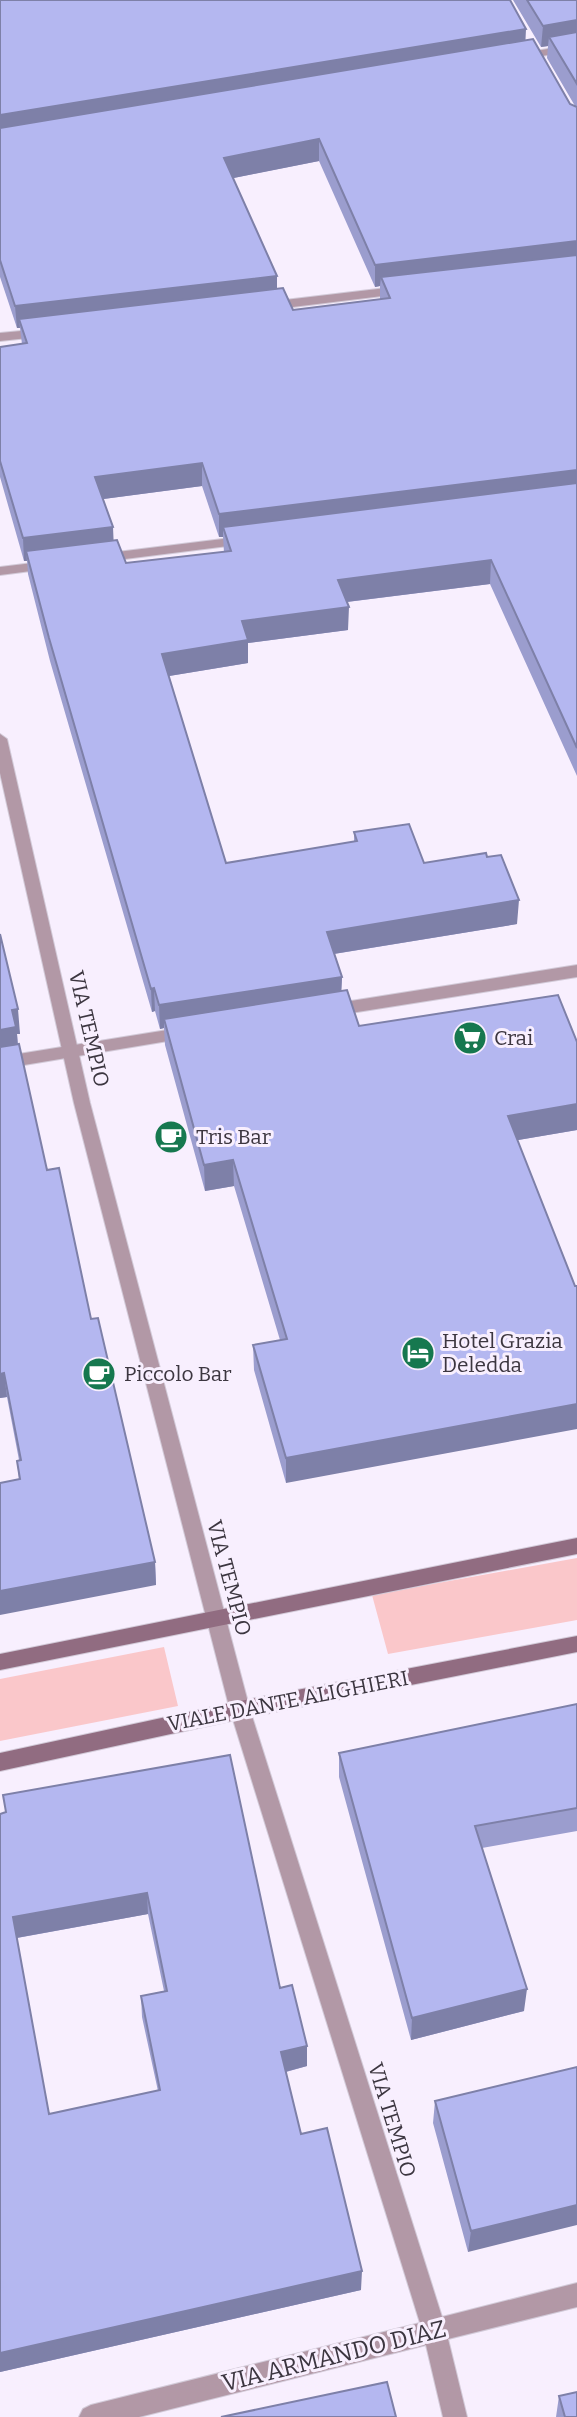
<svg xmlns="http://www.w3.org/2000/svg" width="577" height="2417" font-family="Bitter,serif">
<rect width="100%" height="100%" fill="#f8effe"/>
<path fill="#fac7ca" d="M577,1558V1620L388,1654L372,1595Z
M164,1647L178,1706L0,1741V1679Z"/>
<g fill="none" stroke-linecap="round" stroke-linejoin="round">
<defs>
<path id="minor" d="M577,44V50L518,60L512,57L518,54Z
M403,286L409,290L407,293L268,310L262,306L268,302Z
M42,329L48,333L47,336L0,341V333Z
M247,536L252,537V543L101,562L94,558L101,554Z
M49,561L54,562V568L0,575V567Z
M0,734L7,739L90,1103L250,1710L442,2317L577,2283V2307L448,2339L467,2417H443L426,2345L139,2417H79L83,2409L91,2405L420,2323L230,1710L74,1103L0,773Z"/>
<path id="tertiary" d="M577,965V977L332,1016L324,1010L332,1004Z
M186,1027L192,1029L194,1033L192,1037L0,1069V1057Z"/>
<path id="secondary" d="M577,1538V1554L0,1670V1654Z
M577,1636V1652L240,1719L0,1771V1753L240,1701Z"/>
</defs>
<use href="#minor" stroke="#d2cad8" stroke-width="2"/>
<use href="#tertiary" stroke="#d2cad8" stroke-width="2"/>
<use href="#secondary" stroke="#d2cad8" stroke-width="2"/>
<use href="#minor" fill="#b298a6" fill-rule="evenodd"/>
<use href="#tertiary" fill="#b298a6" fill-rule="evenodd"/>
<use href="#secondary" fill="#916c81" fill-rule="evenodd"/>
</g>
<path fill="#9b9dce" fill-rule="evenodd" d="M0,0L525,41L570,104L575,106L547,58L548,46L541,47L513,0H577V776L490,584L347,602L348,630L248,643V663L169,676L226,863L354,842V832L424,863L517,924L334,954L342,977L341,991L359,1026L577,1130L518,1140L286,1483L254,1370L253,1345L280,1340L234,1186L205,1191L165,1045L164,1028L160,1029L155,1011L152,1012L50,661L28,574L27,561H24L0,477V347L22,344L20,328H17L0,277ZM319,161L375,287L380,286V299L293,310L277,289L233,178ZM202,486L219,537H223L224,552L126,563L113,540L103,499Z
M0,934L20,1034H17L18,1044L47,1170L91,1319L155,1562L156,1585L19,1479L17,1461L19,1460L7,1397L0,1398Z
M577,1704V1831L482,1848L524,2011L411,2040L339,1777V1753Z
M3,1795L280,1988L307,2066L286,2072L301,2134L361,2290L0,2372L6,1812ZM148,1914L164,1991L141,1996L142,2017L158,2091L49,2114L17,1938Z
M577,2067L468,2252L433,2123L435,2101Z
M559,2396L577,2417H556Z"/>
<path fill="#7e80a8" d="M577,20V41L549,37L548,46L541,47L543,26Z
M526,29L525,50L0,137V115Z
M319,139V161L224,180V158Z
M577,241V263L381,277L380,286L375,287V265Z
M277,276V298L19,319L20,328H17L15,306Z
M202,463V486L96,500L95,477Z
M577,470V492L223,527V537H219V514Z
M113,527L114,550L26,551L27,561H24L23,538Z
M491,560L490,584L338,603V580Z
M349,607L348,630L248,643V663L163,677L162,654L242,621Z
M519,900L517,924L327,955V932Z
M342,977L341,1000L164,1019V1028L160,1029L159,1005Z
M154,988L155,1011L152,1012L151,989Z
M18,1009L20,1034H17L18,1051L0,1055V1030L12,1010Z
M577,1104V1130L506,1142L508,1116Z
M233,1160L234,1186L205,1191L204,1165Z
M4,1373L7,1397L0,1398V1374Z
M577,1404V1429L286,1483V1458Z
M155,1562L156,1585L0,1615V1591Z
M147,1893L148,1914L16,1938L13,1917Z
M527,1989L524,2011L411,2040L412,2018Z
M307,2046V2066L281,2073V2052Z
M577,2205V2225L468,2252L471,2231Z
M362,2271L361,2290L0,2372V2353Z"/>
<path fill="#b4b7f0" stroke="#7e80a8" stroke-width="2" fill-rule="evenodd" d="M0,0H510L526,29L0,115Z
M527,0H577V20L543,26Z
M577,32V84L549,37Z
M533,39L570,104L577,107V241L375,265L319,139L224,158L277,276L15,306L0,260V128Z
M577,255V470L219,514L202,463L95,477L113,527L23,538L0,461V347L27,343L19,319L283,288L293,310L390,298L381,277Z
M577,483V748L491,560L338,580L349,607L242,621L248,640L162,654L226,863L357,841L354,832L409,824L424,863L486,853L487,857L501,855L519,900L327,932L342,977L159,1005L154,988L151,989L49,638L26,551L117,540L126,563L231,551L223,527Z
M0,934L18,1009L12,1010L16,1027L0,1030Z
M347,990L359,1026L558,995L577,1042V1104L508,1116L575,1286H577V1404L286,1458L253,1345L287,1339L233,1160L204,1165L164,1019Z
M19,1044L47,1170L59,1168L91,1319L98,1318L155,1562L0,1591V1483L20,1479L17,1461L21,1460L4,1373L0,1374V1047Z
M577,1704V1808L475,1826L527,1989L412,2018L339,1753Z
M230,1755L280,1988L292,1985L307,2046L281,2052L301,2134L327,2128L362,2271L0,2353V1814L6,1812L3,1795ZM147,1893L167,1991L141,1996L160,2090L49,2114L13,1917Z
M577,2067V2205L471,2231L435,2101Z
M387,2382L396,2417H221Z
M577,2392V2417H565L559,2396Z"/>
<defs>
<symbol id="supermarket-disc" viewBox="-11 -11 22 22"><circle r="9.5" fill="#16784f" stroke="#f8effe"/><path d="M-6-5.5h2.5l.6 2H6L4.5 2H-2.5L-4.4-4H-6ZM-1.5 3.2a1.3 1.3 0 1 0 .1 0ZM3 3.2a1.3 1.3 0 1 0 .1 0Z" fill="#fff"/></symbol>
<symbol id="cafe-disc" viewBox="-11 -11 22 22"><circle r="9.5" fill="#16784f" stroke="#f8effe"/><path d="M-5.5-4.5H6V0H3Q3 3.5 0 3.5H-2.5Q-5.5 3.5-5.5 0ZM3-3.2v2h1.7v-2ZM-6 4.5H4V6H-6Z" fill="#fff"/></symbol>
<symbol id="hotel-disc" viewBox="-11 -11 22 22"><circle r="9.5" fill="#16784f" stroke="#f8effe"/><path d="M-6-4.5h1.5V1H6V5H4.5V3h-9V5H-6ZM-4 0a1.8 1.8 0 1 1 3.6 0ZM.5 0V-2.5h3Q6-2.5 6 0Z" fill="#fff"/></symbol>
</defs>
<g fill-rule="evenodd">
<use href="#supermarket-disc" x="451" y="1019" width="38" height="38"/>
<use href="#cafe-disc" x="152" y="1118" width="38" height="38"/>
<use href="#hotel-disc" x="399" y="1334" width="38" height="38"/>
<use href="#cafe-disc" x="80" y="1355" width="38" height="38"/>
</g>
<g text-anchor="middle" stroke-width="6" stroke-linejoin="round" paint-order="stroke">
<g font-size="21" fill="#3c3640" stroke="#f8effe">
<text transform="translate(89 1029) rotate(77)" y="7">VIA TEMPIO</text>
<text transform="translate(229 1578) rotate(75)" y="7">VIA TEMPIO</text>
<text transform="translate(288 1701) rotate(-11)" y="7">VIALE DANTE ALIGHIERI</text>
<text transform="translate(392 2120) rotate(73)" y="7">VIA TEMPIO</text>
</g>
<g font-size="21" fill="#3c3640" stroke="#f8effe" text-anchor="start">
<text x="494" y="1045">Crai</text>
<text x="196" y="1144">Tris Bar</text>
<text x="442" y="1348">Hotel Grazia<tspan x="442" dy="24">Deledda</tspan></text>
<text x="124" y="1381">Piccolo Bar</text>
</g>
<g font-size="24" fill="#3c3640" stroke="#f8effe">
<text transform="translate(334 2356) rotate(-14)" y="8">VIA ARMANDO DIAZ</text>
</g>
</g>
</svg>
